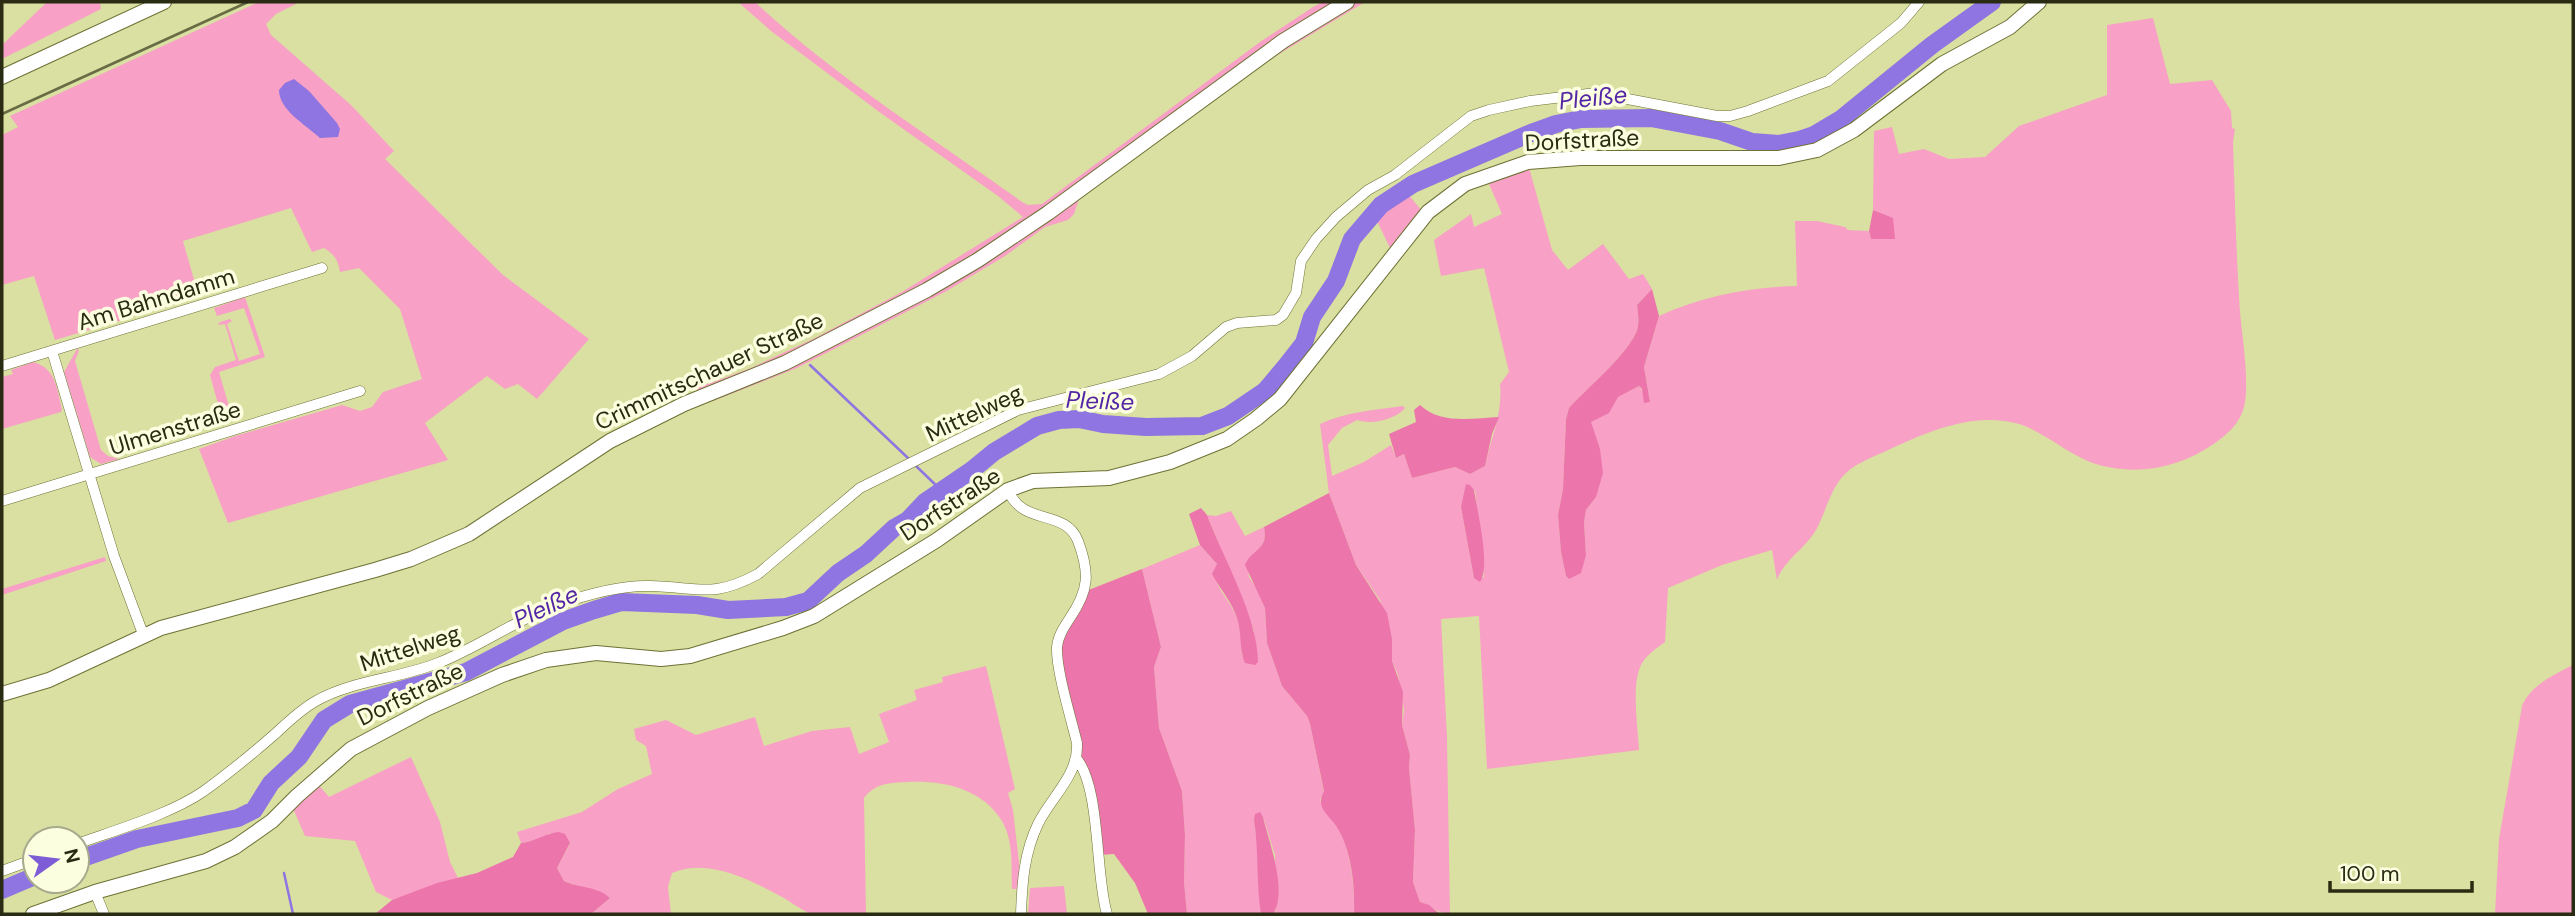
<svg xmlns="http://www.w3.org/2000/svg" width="2575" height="916" font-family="'DM Sans',sans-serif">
<rect width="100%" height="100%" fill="#dae0a1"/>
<path fill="#f8a0c6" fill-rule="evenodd" d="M47,2H100L101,9L2,59V45Z
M259,2H300L276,14L266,24L271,35L351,105L394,151L385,159L503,275L589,339L537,399L518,384L505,389L487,376L425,423L448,460L228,523L199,449L235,436L342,405L360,411L372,407L383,392L422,379L400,309L359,268L340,272C338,260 335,255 324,248L312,252L291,208L183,241L199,297L55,340L34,276L2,285V135L18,127L10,116Z
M738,2H755C836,78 932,137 1022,202L1028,205L1042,204L1260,42L1313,7L1323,2H1365L1274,57L1079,199L1074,214L1068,220L1045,227L1005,256L945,292L797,368L713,401L690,384H708L751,368L813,339L902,292L1023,217L998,196L882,114L771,31Z
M2153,18L2170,84L2212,80L2231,111L2232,128L2235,129L2233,142C2235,198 2236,255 2240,312C2242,337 2250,383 2244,407C2240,423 2228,434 2215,443C2181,467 2140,476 2099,465C2070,457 2047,433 2019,424C1974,411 1926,432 1886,451C1873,457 1856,463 1845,474C1830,489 1826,512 1816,530C1805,549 1784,560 1777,580L1772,550L1722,565L1668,588L1665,642C1657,648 1646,655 1641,665C1631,686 1638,727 1639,750L1487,769L1479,616L1441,619L1447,738L1450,914C1438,914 1432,906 1420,902L1413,882L1415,830L1409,768L1410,755L1402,725L1404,710L1398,675L1392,661V639L1380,600L1356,565L1329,493L1320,424C1345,412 1375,410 1403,406L1405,408C1395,420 1371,425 1357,420L1342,428L1328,445L1332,476L1364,462L1391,445L1396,458L1404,454L1412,478L1455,467L1470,474L1485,466C1491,438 1503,413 1500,384L1509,372L1484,268L1441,276L1434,240L1471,214L1474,227L1502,214L1486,177L1528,164L1552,250L1568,270L1603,244L1629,279L1643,274L1652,289L1637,305C1638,314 1640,324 1636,333C1623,359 1589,386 1569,408L1566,419L1563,489L1558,515L1561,552L1566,576L1569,579L1586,555L1584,522L1586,510L1596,497L1591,422L1617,397L1639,386L1650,402L1644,367L1659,316C1702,296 1750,287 1797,286L1795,221H1817L1845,227L1848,230L1869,231L1871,239L1885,216L1873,210L1874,131L1892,127L1899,154L1924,149L1949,159L1985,157L2019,126L2107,95V25ZM1475,490L1484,577L1474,578L1461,507Z
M1407,193L1422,211L1391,250L1377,221L1384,210Z
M245,297L265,357L219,372L233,420L227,423L223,422L210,375L215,367L236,360L225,324L218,325L220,322L230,319L232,321L227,324L239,361L260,354L244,308L217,316L214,308Z
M77,349L79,350L75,361L101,450L108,456L119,459L101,464L90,457L64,372Z
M33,362C56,368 57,389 62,409L61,412L2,429V377L13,374L11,370Z
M1231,511L1245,536L1264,527C1268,542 1259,552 1247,560L1249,577L1260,594L1265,608L1267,643L1282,686L1307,716L1310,724L1324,792L1320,800C1326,810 1332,819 1338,828C1351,849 1355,890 1354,914H1273L1276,909L1275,855L1263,817L1254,820L1259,860L1261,914H1187L1184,882L1185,835L1182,791L1159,728L1154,667L1161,647L1142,569L1200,545L1217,564C1209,584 1230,598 1237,618C1241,630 1242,645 1242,657L1254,631L1207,515L1216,516Z
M105,557L106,561L2,595V589Z
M2573,665V914H2495L2499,839L2522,706C2531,685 2553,675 2573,665Z
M986,666L1015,789L1008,793L1013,810L1022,889H1012C1011,866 1014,842 1002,821C982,788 942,780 907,782C889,783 876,783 864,798L866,914C851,914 825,916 812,914C803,911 792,903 784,898C752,881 709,857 672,873L668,887L671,914H591L610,898C595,888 580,888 564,881L557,868L570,844L550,833L539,840L521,843L517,832L582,812L618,789L652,774L646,746L636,740L634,729L666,720L696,735L755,717L764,746L812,731L850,727L859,754L889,742L879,714L917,700L914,690L943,682L942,677Z
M411,757L440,822L450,862L458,878L392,900L376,892L355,841L305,836L292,806L317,783L329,797Z
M1064,886L1067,914H1028L1030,888Z"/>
<path fill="#ec75ac" d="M1873,210L1893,218L1895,239H1871L1869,231Z
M1652,289L1659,316L1644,367L1650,402L1644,403L1642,389L1639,386L1618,397L1609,413L1591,422L1600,449L1603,473L1596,497L1586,510L1584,522L1586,555L1581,573L1569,579L1566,576L1561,552L1558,515L1563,489L1566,419L1569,408C1589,386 1623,359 1636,333C1640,324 1638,314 1637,305Z
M1420,405C1441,425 1473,418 1499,417L1492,434L1485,466L1470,474L1455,467L1412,478L1404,454L1396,458L1389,434L1416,422L1414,410Z
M1466,484L1470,485L1474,490C1477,510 1491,566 1480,582L1474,578L1461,507Z
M1329,493L1356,565L1387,613L1392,639V661L1403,692L1402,725L1410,755L1409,768L1415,830L1413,882L1420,902L1429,905L1440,914H1354C1355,888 1352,852 1338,829C1334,821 1326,816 1322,807C1320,800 1321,798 1324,791L1310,724L1307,716L1282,686L1267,643L1265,608L1245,565C1251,549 1269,551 1264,527Z
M1201,508L1207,515C1223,558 1258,617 1258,662L1255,665L1245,663C1239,650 1242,633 1237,618C1232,602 1220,589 1212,574L1217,564L1200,545L1189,514Z
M1142,569L1161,647L1154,667L1159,728L1182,791L1185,835L1184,882L1187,914H1148L1135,883L1114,854L1100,855L1094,811L1058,648L1086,591Z
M1260,812L1263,817C1269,842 1288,891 1273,914H1261C1256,885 1259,852 1254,820L1255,814Z
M559,832L565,834L570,843L557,868L564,881C579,888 597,886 610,898L591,914H375L392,900L437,883L477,873L513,857L521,843C535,842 545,833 559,832Z"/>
<path fill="#8f75e1" d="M294,79L309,91L337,123L340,129L338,137L320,138C306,125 279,110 279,90L285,83Z"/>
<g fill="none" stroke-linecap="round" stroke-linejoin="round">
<path stroke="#8f75e1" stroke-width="2.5" d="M810,365L909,459
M916,466L941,490
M284,873L293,914"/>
<path stroke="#8f75e1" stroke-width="18" d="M77,860L137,839L238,818L254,810L271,783L299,757L324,720L350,704L466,672L563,621L594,610L621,602L697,605L728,610L786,607L808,601L838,573L866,554L894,528L908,520L925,502L972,470L994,452L1037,426L1059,420L1079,419L1103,424L1146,427L1202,426L1228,416L1265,391L1286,366L1304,343L1312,317L1336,281L1352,239L1381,205L1413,184L1531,133L1556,124L1581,119L1651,118L1720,131L1752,142L1779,144L1799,140L1814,135L1841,119L1932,45L1992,2
M2,890L35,876"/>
<defs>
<path id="street" d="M52,351L114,556L143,634
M2,366L322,268
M1008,490C1023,527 1065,508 1078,541C1090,573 1089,590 1070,618C1064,627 1058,636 1057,647C1056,670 1071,718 1077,743C1079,775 1051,797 1038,824C1024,853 1022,883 1021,914
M2,501L360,391
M1076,758C1101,787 1095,875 1107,914
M77,844C116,830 171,814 204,791C229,773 252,754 275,734C288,722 300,710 316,701C353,680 398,679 438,663C479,647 515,620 557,605C585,595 620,585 650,586C698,587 712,599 758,574L860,488L1018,410L1159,374L1192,356L1226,327L1237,323L1276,320L1283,315L1296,293L1301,261L1316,239L1336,217L1368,190L1395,175L1471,116L1489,110L1530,101L1596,93L1717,116H1730L1748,111L1828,81L1901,23L1919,2
M2,871L35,859
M95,892L104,914"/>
<path id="secondary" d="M2,77L164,2
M2,694L49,680L161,628L375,570L411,559L469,534L610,441L684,404L785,363L927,290L978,260L1048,213L1283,41L1347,2
M33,914L95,892L206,861L235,847L272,821L297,796L351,749L428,708L502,675L546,660L596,653L661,659L690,656L783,628L814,616L937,540L1008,490L1033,481L1109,478L1170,462L1227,439L1256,419L1280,399L1428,212L1465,184L1528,162L1580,158H1779L1817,150L1854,130L1942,64L2010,27L2039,2"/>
</defs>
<use href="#street" stroke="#6d7135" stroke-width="11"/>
<use href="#secondary" stroke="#6d7135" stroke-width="16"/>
<use href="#street" stroke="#fff" stroke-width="10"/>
<use href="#secondary" stroke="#fff" stroke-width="14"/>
<path stroke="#686c45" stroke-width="2.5" d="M2,114L248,2"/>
</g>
<g text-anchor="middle" stroke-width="7" stroke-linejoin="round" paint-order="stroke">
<g font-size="23" fill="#292b12" stroke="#fbfedf">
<text transform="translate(1582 140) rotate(-3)" y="8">Dorfstraße</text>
<text transform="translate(156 299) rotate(-17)" y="8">Am Bahndamm</text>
<text transform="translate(709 371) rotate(-25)" y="8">Crimmitschauer Straße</text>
<text transform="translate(974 413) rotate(-25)" y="8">Mittelweg</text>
<text transform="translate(175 428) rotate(-17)" y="8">Ulmenstraße</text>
<text transform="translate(950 504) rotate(-33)" y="8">Dorfstraße</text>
<text transform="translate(410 648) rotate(-18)" y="8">Mittelweg</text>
<text transform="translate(410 694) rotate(-26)" y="8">Dorfstraße</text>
</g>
<g font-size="24" font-style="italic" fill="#5426a6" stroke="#fbfedf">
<text transform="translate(1593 98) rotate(-6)" y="8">Pleiße</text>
<text transform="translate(1100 401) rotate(2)" y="8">Pleiße</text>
<text transform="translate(546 607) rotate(-25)" y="8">Pleiße</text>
</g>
</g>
<rect width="2575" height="916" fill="none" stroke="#292b12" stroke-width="7"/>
<g transform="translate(56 860) rotate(76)"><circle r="33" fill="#fbfedf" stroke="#a7aa8d" stroke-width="2"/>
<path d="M0-5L12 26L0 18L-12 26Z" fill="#7e5cd6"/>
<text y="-10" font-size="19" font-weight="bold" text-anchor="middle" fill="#292b12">N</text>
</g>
<path d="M2330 881v10h142v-10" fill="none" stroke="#292b12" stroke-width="3.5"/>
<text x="2340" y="881" font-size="21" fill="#292b12" stroke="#fbfedf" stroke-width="5" paint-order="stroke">100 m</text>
</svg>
